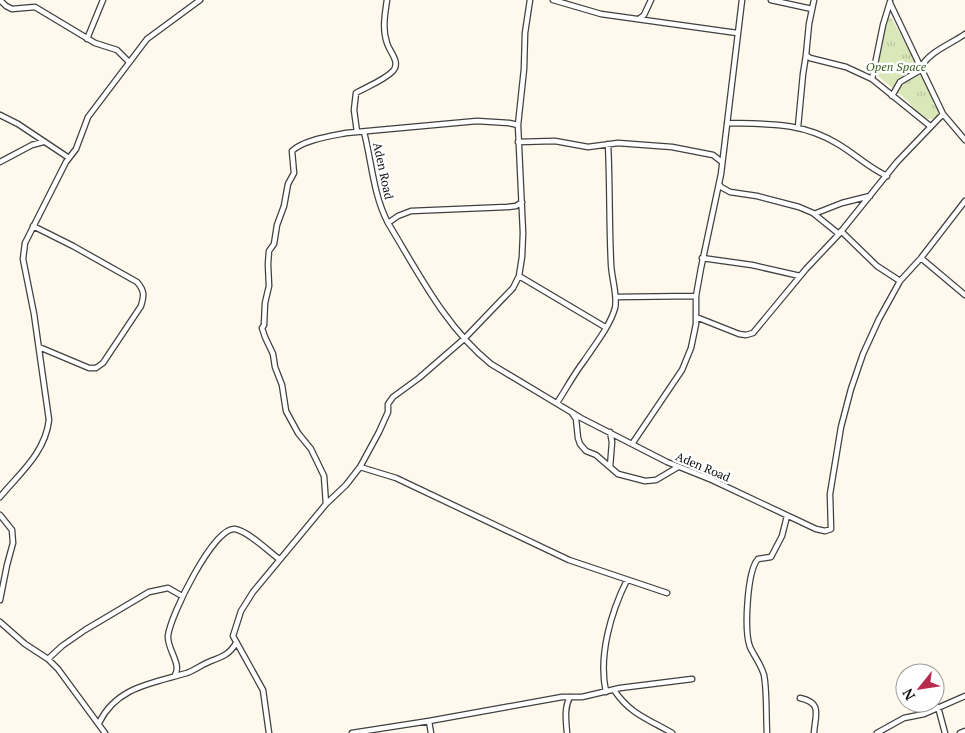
<svg xmlns="http://www.w3.org/2000/svg" width="965" height="733" font-family="'PT Serif',serif">
<defs>
<pattern id="grass-tufts" width="24" height="20" patternUnits="userSpaceOnUse" patternTransform="scale(1.25)"><rect width="24" height="20" fill="#dae7b9"/><path d="M3 7l-1-3M5 7V3M7 7l1-3M15 17l-1-3M17 17v-4M19 17l1-3" fill="none" stroke="#bac59e"/></pattern>
</defs>
<rect width="100%" height="100%" fill="#fef8ed"/>
<path fill="url(#grass-tufts)" d="M887,16L892,19L935,96L933,104L938,108L940,114L933,119H922L908,101L877,75V56Z"/>
<g fill="none" stroke-linecap="round" stroke-linejoin="round">
<defs>
<path id="street" d="M0,0L6,6L12,9L35,7L95,43L117,50L129,62
M553,0L601,14L737,33
M771,0L812,9
M814,0L809,24L806,55L810,58L846,67L872,79L930,126
M890,3L943,114L965,140
M639,19L644,15L651,0
M87,39L103,0
M921,67C930,51 951,44 965,34
M872,79L883,25L890,2
M892,96L900,82L922,69
M0,115L18,124L69,158
M727,123C769,124 802,122 838,144C855,154 869,168 887,176
M798,127L803,74L806,55
M357,132L354,110L356,93C368,86 383,81 393,71C401,62 389,51 387,43C382,29 385,14 387,0
M364,132C372,163 373,194 388,223C418,272 445,327 491,364L581,418L667,462L712,480L816,529L825,531L831,529L830,494L841,427L851,389L863,354L879,319L900,281L921,258L965,201
M518,142L555,141L588,147L618,143L672,147L713,155L722,162
M0,162L32,145L43,142
M719,184L721,187L730,192L757,196L799,207L813,213L839,234
M814,214L842,203L870,196
M388,223L398,216L411,211L507,207L516,206L522,202
M33,226L73,246L137,282C145,291 144,296 141,306L103,363L96,368H89L39,347
M841,231L877,266L900,281
M702,258L752,265L800,276
M921,258L965,295
M519,276L605,327
M616,297L696,296
M696,317L739,334L746,335L753,333L806,269L839,234L897,162L943,114
M557,403C566,389 574,374 584,361C594,346 610,326 615,308C618,296 611,276 611,263C609,223 610,183 608,144
M572,413L576,419L578,438L580,444L586,451L596,455L618,474L645,481L656,480L678,467
M632,444L682,370L691,348L696,324V296L701,268L721,174L742,0
M360,467L396,478L569,560L667,593
M610,467L612,442L610,432
M0,497C20,473 45,453 49,420L34,314L23,259L25,243L66,162L76,149L88,117L147,39L200,0
M326,504L324,476L311,449L298,433L286,411L282,385L275,367L273,354L265,337L262,328L264,325L265,303L269,286L268,264L269,251L274,244L277,225L284,206L288,184L294,173L292,151C303,140 331,136 346,133L477,121L509,123L518,125
M0,515L12,530L13,543L7,565L0,600
M0,622L25,644L48,659L58,669L105,733
M48,659L62,646L85,630L149,592L168,588L182,596
M175,675C182,664 167,649 168,636C170,616 214,526 235,529C248,531 268,551 279,559
M614,690C630,714 648,719 672,733
M606,692C598,656 611,612 627,580
M800,698C823,703 815,715 814,733
M938,707L945,733
M429,721L431,733
M99,723C116,687 153,683 187,673C195,670 203,664 211,661C222,657 230,654 236,643
M269,733L263,690L233,636L241,611L253,592L326,504L346,485L360,467L379,432L388,412V404L393,397L419,378L464,339L513,288L519,276L522,257L523,233L518,125L524,69L525,33L530,0
M352,733L429,721L562,697H582L620,688L692,679
M567,733C566,720 564,708 570,697
M767,733C766,716 767,690 764,675C761,664 754,656 750,647C744,631 747,571 758,559L771,557L782,536L787,516
M877,733L904,718L924,714L965,696
M960,733L965,731"/>
</defs>
<use href="#street" stroke="#404040" stroke-width="7"/>
<use href="#street" stroke="#fff" stroke-width="4.5"/>
</g>
<g text-anchor="middle" stroke-width="5" stroke-linejoin="round" paint-order="stroke">
<g font-size="12" font-style="italic" fill="#3b6220" stroke="#fff">
<text x="896" y="71">Open Space</text>
</g>
<g font-size="12" fill="#0d0d0d" stroke="#fff">
<text transform="translate(383 171) rotate(78)" y="4">Aden Road</text>
<text transform="translate(703 467) rotate(23)" y="4">Aden Road</text>
</g>
</g>
<g transform="translate(920 688) rotate(240)"><circle r="24" fill="#ffffff" stroke="#9e9e9e"/>
<path d="M0-4L9 19L0 12L-9 19Z" fill="#b72b4e"/>
<text y="-8" font-size="14" font-weight="bold" text-anchor="middle" fill="#0d0d0d">N</text>
</g>
</svg>
